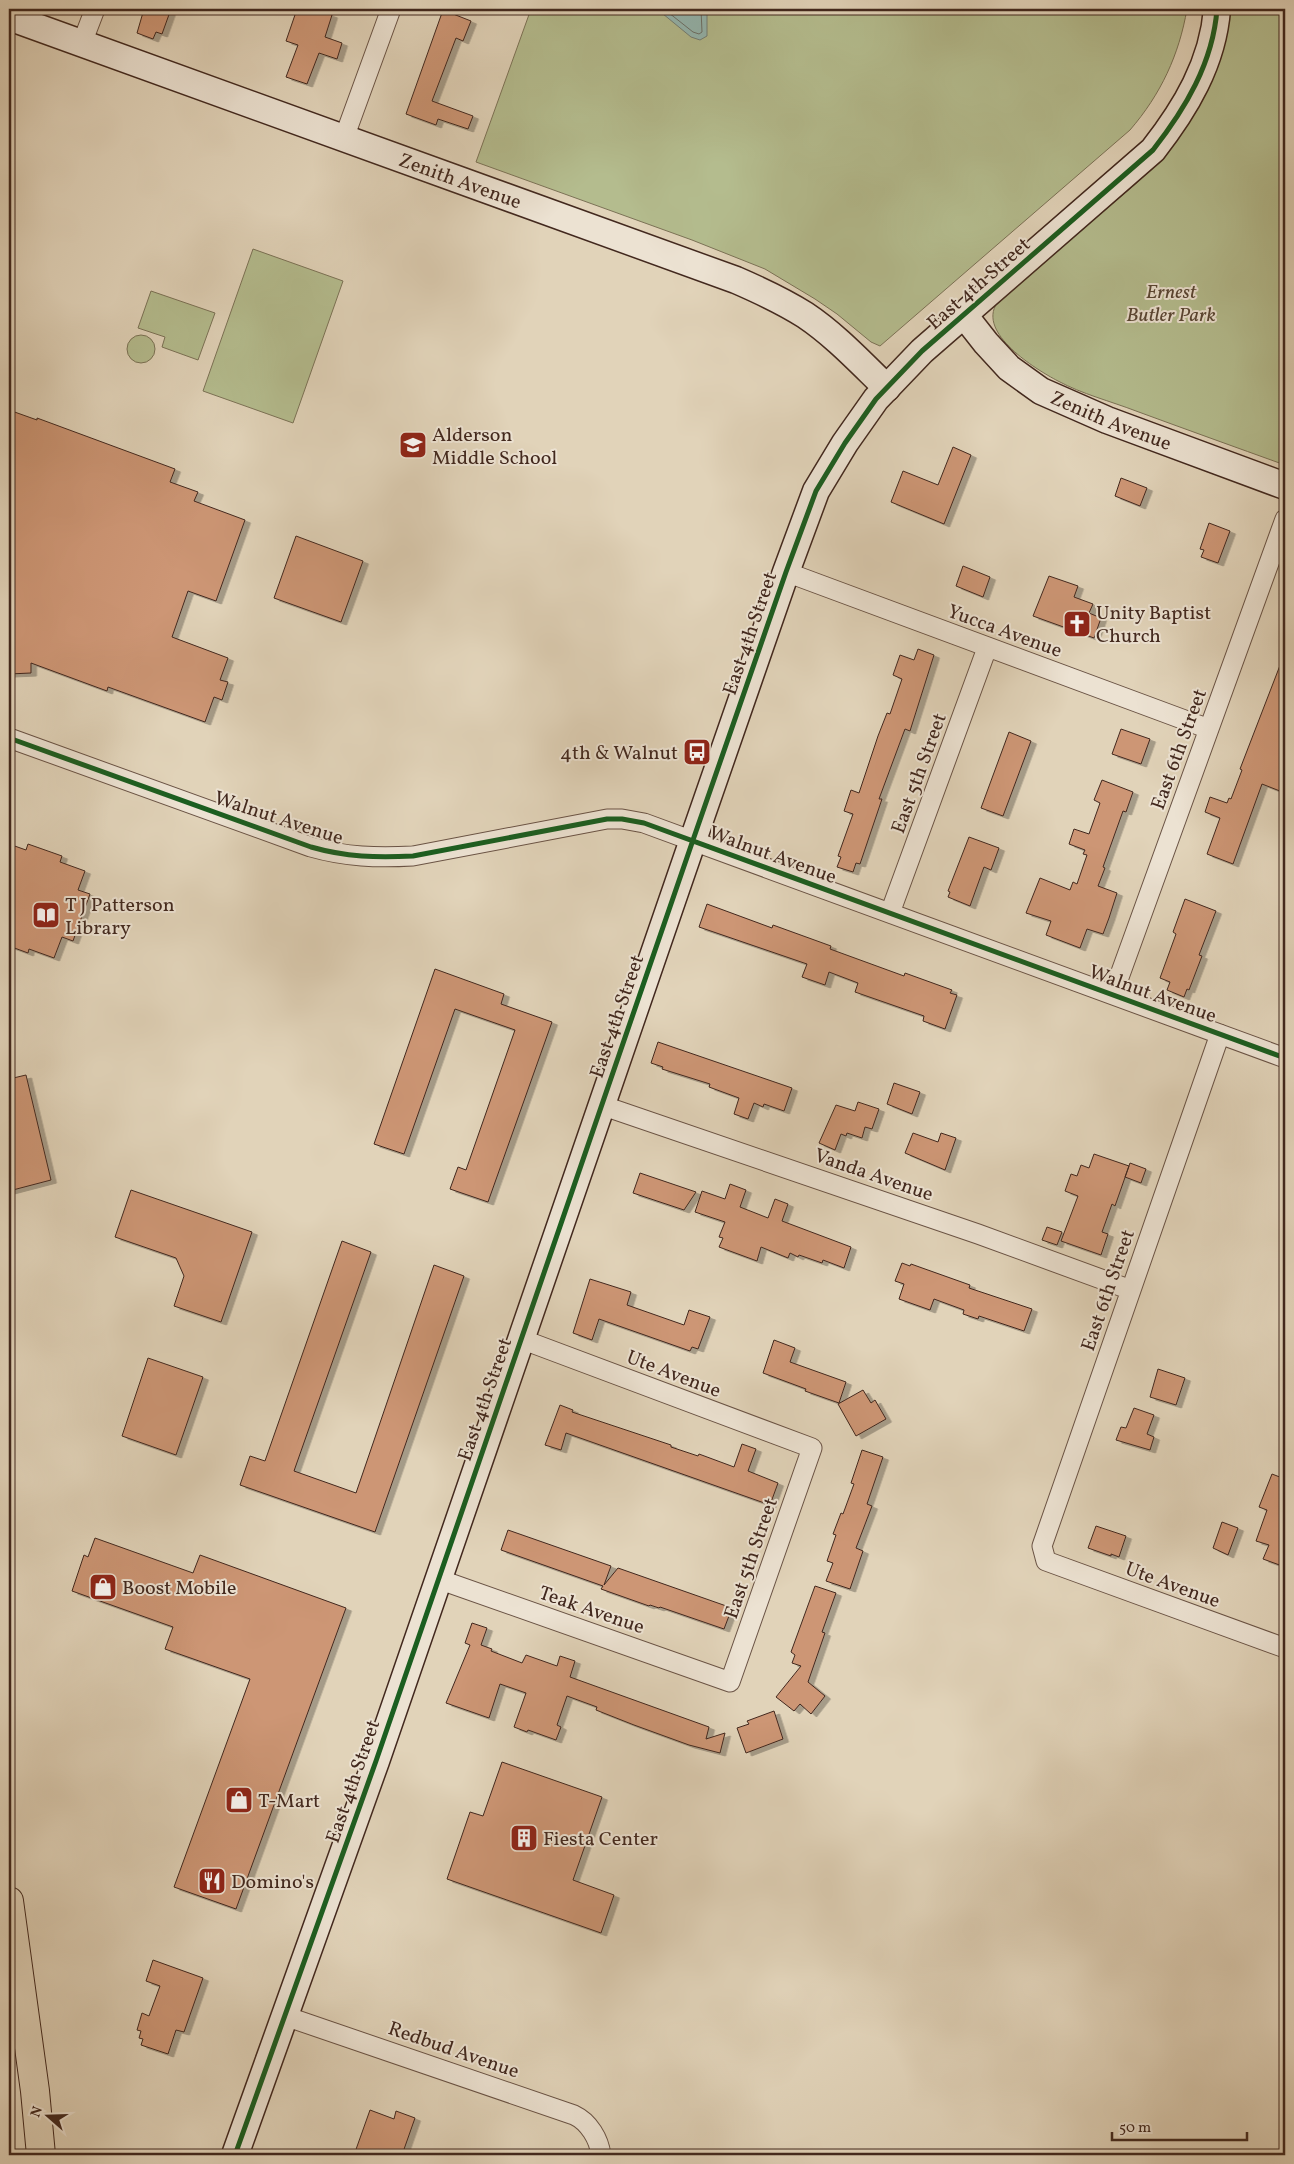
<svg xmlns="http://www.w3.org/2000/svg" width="1294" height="2164" font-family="Vollkorn,serif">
<defs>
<filter id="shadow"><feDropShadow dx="5.5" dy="3" stdDeviation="0" flood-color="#0004"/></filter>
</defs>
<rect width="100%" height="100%" fill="#e1d3b9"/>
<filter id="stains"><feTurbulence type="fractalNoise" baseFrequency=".004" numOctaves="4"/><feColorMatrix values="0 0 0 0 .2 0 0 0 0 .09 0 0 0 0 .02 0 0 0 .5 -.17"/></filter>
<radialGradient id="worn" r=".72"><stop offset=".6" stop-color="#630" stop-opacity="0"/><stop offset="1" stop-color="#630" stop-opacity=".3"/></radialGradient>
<path fill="#b4bc8e" stroke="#7b7256" d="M531,9H1187C1179,55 1161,94 1130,130L880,346L871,342L837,314L815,299L765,269L692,240L476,162Z
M1230,9H1285V465C1235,447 1185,429 1136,411C1110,401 1082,394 1058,381C1035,369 977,333 997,303C1029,275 1062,247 1094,219C1116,200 1140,182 1159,161C1198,119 1224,66 1230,9Z
M253,249L343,281L293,423L203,391Z
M151,291L215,313L198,360L162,347L165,337L138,328Z
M127 349a14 14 0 1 1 28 0a14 14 0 1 1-28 0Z"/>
<path fill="#94b7b1" stroke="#737e76" d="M657,9H707V36L700,40L691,37Z"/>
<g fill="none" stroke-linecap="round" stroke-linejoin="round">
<path stroke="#6b7068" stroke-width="1" d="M664,9L693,32L699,34L702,32L701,9"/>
</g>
<path fill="#cd9675" stroke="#42281e" filter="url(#shadow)" d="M144,9H171L162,34L156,32L153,39L137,33Z
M297,9H315L332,15L325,37L342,43L337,59L319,53L307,84L286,77L298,45L286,41Z
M443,10L471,21L463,41L456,38L432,101L473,116L468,129L438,119L436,125L406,114Z
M9,410L37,420V418L175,469L170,482L198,492L194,501L245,520L216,601L188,591L172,637L228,658L220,680L228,682L222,700L214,697L205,722L108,687L107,691L31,663V673L9,674Z
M953,447L971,455L944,524L891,502L903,471L938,485Z
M1121,478L1147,488L1140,506L1115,496Z
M1209,523L1230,531L1218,563L1201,557L1204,550L1200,549Z
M296,536L363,561L341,622L274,598Z
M963,566L990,577L983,597L956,586Z
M1049,576L1078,586L1074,597L1093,604L1089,613L1101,618L1094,638L1033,616Z
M918,649L934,655L910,731L905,729L879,799H882L860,864L856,863L853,872L837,867L841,857L838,856L853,814L844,811L851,790L859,793L878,736L887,713L890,714L902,679L893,675L900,655L914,660Z
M1284,655L1285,793L1262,784L1233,864L1207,854L1220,818L1205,812L1210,797L1227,803L1229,798L1231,799L1242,770L1240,769Z
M1121,729L1150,739L1141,764L1112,754Z
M1009,732L1031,741L1003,816L981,808Z
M1102,780L1133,792L1126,812L1123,811L1103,867L1105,868L1098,886L1117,893L1109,918L1103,934L1087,929L1080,948L1046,935L1051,921L1026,913L1040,878L1070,890L1073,882L1077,884L1087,855L1083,854L1085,850L1069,844L1074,829L1089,834L1100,803L1094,800Z
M969,837L999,848L991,870L984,867L970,906L948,897L950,892L948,891Z
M9,844L26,850L28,844L62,856L60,862L85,871L78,890L90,894L73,941L62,937L54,958L29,949L28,953L9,946Z
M1185,899L1216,911L1199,955L1202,956L1189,990L1187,989L1184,997L1167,990L1170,982L1160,978L1176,934L1173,932Z
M707,904L772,928L773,925L831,946L830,949L904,976L905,973L952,990L950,993L957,995L945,1029L923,1021L924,1016L855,992L858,983L829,972L825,985L802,977L807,964L699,927Z
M435,969L504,994L501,1004L552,1022L488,1202L450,1189L458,1167L466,1170L515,1030L455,1009L404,1154L374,1144Z
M658,1042L792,1088L784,1111L764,1104L763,1107L754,1103L748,1119L734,1114L739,1098L709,1087L710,1084L662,1069L663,1067L651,1063Z
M26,1075L51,1180L9,1191V1079Z
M894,1083L920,1092L912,1114L887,1104Z
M858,1102L879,1109L872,1129L865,1127L862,1138L847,1133L846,1136L841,1134L835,1150L819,1143L836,1105L855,1111Z
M913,1133L938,1142L941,1133L956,1138L945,1170L905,1153Z
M1094,1154L1129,1166L1115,1206L1112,1204L1102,1232L1108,1234L1101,1255L1061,1241L1078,1196L1065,1191L1071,1174L1077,1176L1081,1165L1089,1168Z
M1130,1163L1146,1169L1141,1183L1125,1177Z
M640,1173L696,1192L684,1210L633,1193Z
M730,1184L746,1190L740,1207L768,1218L775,1199L788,1204L782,1221L851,1247L844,1268L823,1260L822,1263L799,1255L798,1257L790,1253L788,1258L761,1247L757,1261L719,1247L723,1238L719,1237L725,1222L695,1212L702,1191L725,1199Z
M131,1190L252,1232L221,1322L174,1306L184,1276L176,1258L115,1237Z
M1047,1227L1062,1232L1057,1245L1042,1240Z
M342,1241L371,1252L294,1471L356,1493L434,1265L464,1276L375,1532L240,1485L250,1456L265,1461Z
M902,1263L910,1266L911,1264L970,1285L969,1288L1032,1309L1024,1331L979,1316L978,1319L963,1314L964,1310L934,1299L930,1310L899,1299L904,1284L895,1281Z
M590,1279L631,1292L627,1305L684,1325L689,1310L710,1317L698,1349L692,1347L690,1351L599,1319L592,1340L573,1333Z
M774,1340L795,1348L790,1362L846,1382L839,1403L805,1391L806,1389L763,1373Z
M148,1358L203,1377L176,1455L122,1436Z
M1158,1369L1185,1378L1176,1405L1150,1397Z
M863,1390L871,1403L875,1400L886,1419L856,1436L838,1404Z
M560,1405L573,1410L572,1412L671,1445V1447L698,1456L699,1454L734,1467L742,1444L756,1449L748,1471L778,1483L770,1505L566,1433L561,1450L545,1445Z
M1134,1408L1154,1415L1147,1434L1154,1437L1150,1450L1116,1440L1121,1427L1126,1428Z
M862,1450L883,1457L867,1504L872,1506L856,1548L863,1551L850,1589L826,1581L833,1563L827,1561L836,1535L833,1534L841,1513L843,1514L854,1484L851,1483Z
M1272,1474L1285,1479V1567L1263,1559L1269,1545L1256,1541L1267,1510L1259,1507Z
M1222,1522L1238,1528L1228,1555L1213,1548Z
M1096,1526L1126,1536L1119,1557L1111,1554V1556L1088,1548Z
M508,1530L611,1566L604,1585L618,1568L732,1608L724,1629L660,1607L659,1608L650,1605L649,1606L601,1589L603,1586L501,1550Z
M95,1538L193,1573L200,1555L346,1608L236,1909L174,1887L250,1679L165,1649L173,1627L72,1591L84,1555L88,1557Z
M815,1586L836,1593L822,1632L825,1633L808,1682L825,1696L811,1714L800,1704L794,1711L776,1697L801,1666L792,1663L795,1655L791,1652Z
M472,1623L487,1628L481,1645L492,1649L491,1651L522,1663L526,1655L557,1666L560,1656L575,1661L570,1677L709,1727L706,1739L725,1733L720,1753L689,1745L634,1725L596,1710L597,1707L567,1696L557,1725L561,1727L556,1740L528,1730L527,1732L514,1727L526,1693L500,1684L489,1718L446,1703L470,1645L465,1643Z
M774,1711L783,1739L746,1753L737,1728L749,1724L747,1721Z
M502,1762L602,1797L573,1880L614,1895L601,1933L447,1879L470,1812L483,1816Z
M153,1960L203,1978L184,2032L176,2030L168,2054L141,2045L143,2039L139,2038L141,2031L137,2030L142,2013L149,2016L160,1986L146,1981Z
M370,2110L394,2119L396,2111L415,2118L402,2155H354Z"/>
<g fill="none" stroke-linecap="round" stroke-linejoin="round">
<defs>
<path id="street" d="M82,43L95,9
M344,138L391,9
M786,572L1209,729
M9,738L311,847C346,857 377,858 413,856L607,819H622L644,823L1285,1058
M890,913L987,648
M1113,994L1285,519
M1220,1034L1042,1546L1046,1561L1285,1648
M601,1105L978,1234L1131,1290
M438,1579L730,1682L812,1448L521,1339
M285,2016L574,2115C589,2122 599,2139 601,2155"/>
<g id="secondary">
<path id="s1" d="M9,17L736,280C759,290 783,301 805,315C835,335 861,363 887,388"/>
<path id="s2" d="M964,315L986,343L1009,368L1041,391L1107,420L1285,486"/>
<path d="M235,2155L376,1761L693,840L786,572L816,491L845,443L876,399L922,351L1153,150C1185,109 1213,63 1217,9"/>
</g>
<path id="highway" d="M9,1901L35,2091L41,2155"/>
</defs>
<use href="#street" stroke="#6a5345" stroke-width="21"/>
<use href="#secondary" stroke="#42281e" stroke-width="29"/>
<use href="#highway" stroke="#42281e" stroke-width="30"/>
<use href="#street" stroke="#ece2d2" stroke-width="19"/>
<use href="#secondary" stroke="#ece2d2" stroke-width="26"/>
<use href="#highway" stroke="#e1d3b9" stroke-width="28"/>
<defs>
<path id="cycleway" d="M9,738L311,847C346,857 377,858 413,856L607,819H622L644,823L1285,1058
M235,2155L376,1761L693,840L786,572L816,491L845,443L876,399L922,351L1153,150C1185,109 1213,63 1217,9"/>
</defs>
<use href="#cycleway" stroke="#ece2d2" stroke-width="8"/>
<use href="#cycleway" stroke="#1b5e20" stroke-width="5"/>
</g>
<defs>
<symbol id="school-square" viewBox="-11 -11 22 22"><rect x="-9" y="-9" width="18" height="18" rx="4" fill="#8f2418" stroke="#ece2d2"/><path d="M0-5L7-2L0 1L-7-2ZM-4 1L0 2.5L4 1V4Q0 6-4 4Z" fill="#fff"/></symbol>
<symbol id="church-square" viewBox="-11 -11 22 22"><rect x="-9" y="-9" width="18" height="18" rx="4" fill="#8f2418" stroke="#ece2d2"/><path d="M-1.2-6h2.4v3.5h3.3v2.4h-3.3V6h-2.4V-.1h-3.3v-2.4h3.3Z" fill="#fff"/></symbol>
<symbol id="bus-square" viewBox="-11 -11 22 22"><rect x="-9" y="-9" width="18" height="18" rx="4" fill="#8f2418" stroke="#ece2d2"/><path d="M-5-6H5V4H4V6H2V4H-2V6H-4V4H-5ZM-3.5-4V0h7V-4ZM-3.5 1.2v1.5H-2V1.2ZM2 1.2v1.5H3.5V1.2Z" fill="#fff"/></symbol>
<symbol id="library-square" viewBox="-11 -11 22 22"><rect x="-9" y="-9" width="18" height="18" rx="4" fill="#8f2418" stroke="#ece2d2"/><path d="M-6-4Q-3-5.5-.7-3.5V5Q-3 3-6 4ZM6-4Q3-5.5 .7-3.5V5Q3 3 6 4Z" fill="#fff"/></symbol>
<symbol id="shop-square" viewBox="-11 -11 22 22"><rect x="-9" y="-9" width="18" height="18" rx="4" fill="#8f2418" stroke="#ece2d2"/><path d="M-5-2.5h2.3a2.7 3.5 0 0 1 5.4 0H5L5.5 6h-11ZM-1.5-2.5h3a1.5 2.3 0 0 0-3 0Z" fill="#fff"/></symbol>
<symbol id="building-square" viewBox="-11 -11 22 22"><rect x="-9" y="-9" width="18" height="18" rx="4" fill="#8f2418" stroke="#ece2d2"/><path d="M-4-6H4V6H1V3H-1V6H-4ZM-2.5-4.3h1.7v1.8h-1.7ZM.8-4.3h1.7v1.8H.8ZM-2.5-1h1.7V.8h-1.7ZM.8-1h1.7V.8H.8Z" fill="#fff"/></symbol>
<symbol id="restaurant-square" viewBox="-11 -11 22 22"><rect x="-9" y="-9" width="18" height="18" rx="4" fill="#8f2418" stroke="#ece2d2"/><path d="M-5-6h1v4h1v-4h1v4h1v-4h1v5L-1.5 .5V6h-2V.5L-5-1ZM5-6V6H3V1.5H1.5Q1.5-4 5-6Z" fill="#fff"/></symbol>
</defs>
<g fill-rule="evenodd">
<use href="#school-square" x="397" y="429" width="32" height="32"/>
<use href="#church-square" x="1061" y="608" width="32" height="32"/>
<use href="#bus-square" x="681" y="736" width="32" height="32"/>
<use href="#library-square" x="30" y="899" width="32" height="32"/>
<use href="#shop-square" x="87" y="1571" width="32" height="32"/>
<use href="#shop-square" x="223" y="1784" width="32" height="32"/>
<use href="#building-square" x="508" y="1822" width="32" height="32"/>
<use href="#restaurant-square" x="196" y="1865" width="32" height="32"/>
</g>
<g text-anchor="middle" stroke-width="4" stroke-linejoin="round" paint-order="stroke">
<g font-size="20" fill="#42281e" stroke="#ece2d2">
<text dy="7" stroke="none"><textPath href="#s1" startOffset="480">Zenith Avenue</textPath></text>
<text transform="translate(978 283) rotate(-41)" y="7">East 4th Street</text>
<text dy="7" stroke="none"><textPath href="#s2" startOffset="185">Zenith Avenue</textPath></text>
<text transform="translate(1005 630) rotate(20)" y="7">Yucca Avenue</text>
<text transform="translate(749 633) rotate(-71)" y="7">East 4th Street</text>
<text transform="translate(1178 749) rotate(-70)" y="7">East 6th Street</text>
<text transform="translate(918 773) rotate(-70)" y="7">East 5th Street</text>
<text transform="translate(279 817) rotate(18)" y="7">Walnut Avenue</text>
<text transform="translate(773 854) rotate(20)" y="7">Walnut Avenue</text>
<text transform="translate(1153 993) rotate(20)" y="7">Walnut Avenue</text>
<text transform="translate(616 1016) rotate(-71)" y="7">East 4th Street</text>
<text transform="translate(874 1174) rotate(19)" y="7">Vanda Avenue</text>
<text transform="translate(1107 1290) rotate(-71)" y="7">East 6th Street</text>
<text transform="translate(674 1373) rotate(21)" y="7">Ute Avenue</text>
<text transform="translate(484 1399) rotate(-71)" y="7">East 4th Street</text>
<text transform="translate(750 1558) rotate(-71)" y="7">East 5th Street</text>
<text transform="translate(1173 1584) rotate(20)" y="7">Ute Avenue</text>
<text transform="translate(592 1609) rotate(19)" y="7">Teak Avenue</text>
<text transform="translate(352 1781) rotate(-71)" y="7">East 4th Street</text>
<text transform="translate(454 2049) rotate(19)" y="7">Redbud Avenue</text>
</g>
<g font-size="20" font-style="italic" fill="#594634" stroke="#ece2d2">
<text x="1171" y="298">Ernest<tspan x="1171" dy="23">Butler Park</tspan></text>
</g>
<g font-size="20" fill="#42281e" stroke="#ece2d2" text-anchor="start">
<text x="432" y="441">Alderson<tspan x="432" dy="23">Middle School</tspan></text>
<text x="1096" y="619">Unity Baptist<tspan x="1096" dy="23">Church</tspan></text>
<text x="678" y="759" text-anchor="end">4th &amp; Walnut</text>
<text x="65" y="911">T J Patterson<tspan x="65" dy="23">Library</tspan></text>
<text x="122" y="1594">Boost Mobile</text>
<text x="258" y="1807">T-Mart</text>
<text x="543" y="1845">Fiesta Center</text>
<text x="231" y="1888">Domino's</text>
</g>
</g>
<rect width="1294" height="2164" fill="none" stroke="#e1d3b9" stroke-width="30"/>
<rect x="10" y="10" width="1274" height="2144" fill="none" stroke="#42281e" stroke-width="2.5"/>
<rect x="15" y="15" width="1264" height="2134" fill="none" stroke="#42281e"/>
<g transform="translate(48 2116) rotate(290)" stroke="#ece2d2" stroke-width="4" paint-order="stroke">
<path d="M0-4L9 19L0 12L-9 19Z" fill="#42281e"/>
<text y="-8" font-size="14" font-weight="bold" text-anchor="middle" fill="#42281e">N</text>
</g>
<path d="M1112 2132v8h135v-8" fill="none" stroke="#42281e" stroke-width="2.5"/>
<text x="1119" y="2132" font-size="15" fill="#42281e" stroke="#ece2d2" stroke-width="4" paint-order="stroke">50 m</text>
<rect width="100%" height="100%" filter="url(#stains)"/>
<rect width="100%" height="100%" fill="url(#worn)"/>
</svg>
